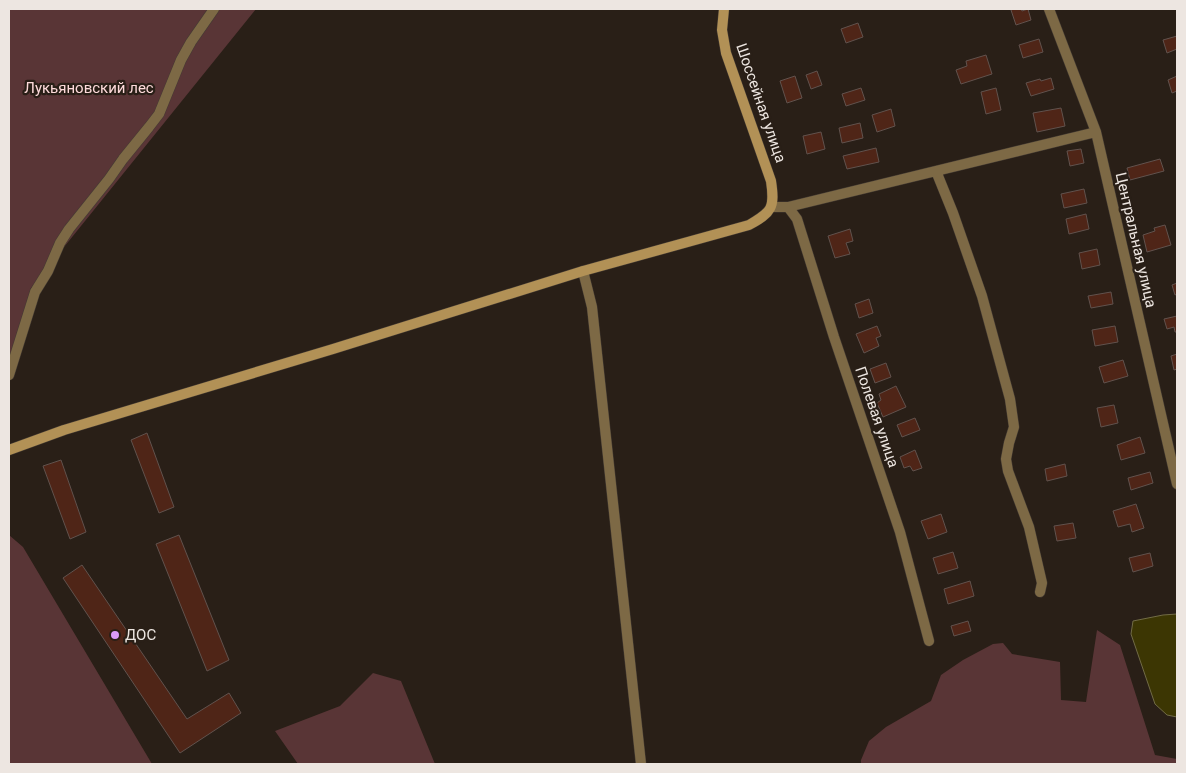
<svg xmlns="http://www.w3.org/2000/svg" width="1186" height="773" font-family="Roboto,sans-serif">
<rect width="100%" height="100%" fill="#291f17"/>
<path fill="#593536" d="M9,9H256L31,288L9,363Z
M9,535L23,547L152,764H9Z
M1097,630L1120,645L1155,755L1177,759V764H861V760L869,741L886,727L931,701L941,675L963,660L993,644L1003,643L1012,654L1060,662L1061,700L1086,702Z
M373,673L401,681L435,764H298L275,731L340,706Z"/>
<path fill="#3c3603" stroke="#716b46" d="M1177,614V717L1167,715L1155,704L1131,634L1133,621L1163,615Z"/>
<path fill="#4f2517" stroke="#61524d" d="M1013,9H1021L1022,11L1028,9L1031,20L1016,25L1011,10Z
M858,23L863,37L846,43L841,29Z
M1177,36V49L1167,53L1163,40Z
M1039,39L1043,52L1023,58L1019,45Z
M986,55L992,74L961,84L956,70L967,66L966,61Z
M817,71L822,85L811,89L806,75Z
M795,76L802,98L787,103L780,81Z
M1177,76V91L1172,93L1168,80Z
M1051,78L1054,89L1031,96L1026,83L1040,79L1041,81Z
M861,88L865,100L846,106L842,94Z
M996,88L1001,110L986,114L981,92Z
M1061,108L1065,126L1037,132L1033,113Z
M891,109L895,126L877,132L872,115Z
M860,123L863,138L842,143L839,128Z
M821,132L825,149L807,154L803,136Z
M876,148L879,162L847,169L843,156Z
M1081,149L1084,163L1070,166L1067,151Z
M1160,159L1164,171L1130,180L1127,168Z
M1084,189L1087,203L1064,208L1061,194Z
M1086,214L1089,229L1069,234L1066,219Z
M1165,225L1171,245L1147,252L1143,235L1155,231L1154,228Z
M850,229L853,241L846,243L850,254L835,258L828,236Z
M1097,249L1100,265L1082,269L1079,253Z
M1177,283V294L1175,295L1172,285Z
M1111,292L1113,304L1091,308L1088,296Z
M869,299L873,313L859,318L855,304Z
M1177,316V332H1175L1174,327L1167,329L1164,319Z
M877,326L881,336L876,338L879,346L864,353L856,334Z
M1115,326L1118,342L1095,346L1092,330Z
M1177,354V369L1174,370L1171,356Z
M1123,360L1128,376L1104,383L1099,367Z
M886,363L891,377L875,383L870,369Z
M896,386L906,407L883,417L877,403L881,400L879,394Z
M1114,405L1118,423L1101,427L1097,408Z
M915,418L920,430L902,437L897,425Z
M147,433L174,507L159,513L131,440Z
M1140,437L1145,453L1121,460L1117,445Z
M915,450L922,468L913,471L910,466L904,468L900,457Z
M61,460L86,532L70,539L43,466Z
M1065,464L1067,476L1047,481L1045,469Z
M1150,472L1153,483L1131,490L1128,478Z
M1136,504L1144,528L1132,532L1130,524L1118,527L1113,511Z
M941,514L947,532L928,539L921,521Z
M1073,523L1076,538L1057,541L1054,526Z
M179,535L229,660L207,671L156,544Z
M953,552L958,568L938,574L933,558Z
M1150,553L1153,566L1133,572L1129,558Z
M82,565L187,719L229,693L241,713L180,753L63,578Z
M970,581L974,596L948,604L944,589Z
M968,621L971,631L954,636L951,626Z"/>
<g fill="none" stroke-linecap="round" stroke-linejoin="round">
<defs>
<path id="minor" d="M1049,9L1096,132L1177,484
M936,171L953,213L982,296L1010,399L1014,427L1009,443L1006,459L1008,471L1029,527L1042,583L1040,592
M771,207H788L1096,132
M788,207L797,219L834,337L900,532L929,641
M583,271L592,307L641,764
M9,375L35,292L48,271L60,243L69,229L109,179L123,159L149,127L159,114L181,60L191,42L214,9"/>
<path id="secondary" d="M9,450L64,430L333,349L583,271L749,225C772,212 775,208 771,181L726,53L722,30L724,9"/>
</defs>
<use href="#minor" stroke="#443b33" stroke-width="11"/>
<use href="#secondary" stroke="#443b33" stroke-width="11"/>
<use href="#minor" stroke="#7d6945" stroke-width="10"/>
<use href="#secondary" stroke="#b29156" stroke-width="10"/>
</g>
<circle fill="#d99af7" stroke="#291f17" stroke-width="2" cx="115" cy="635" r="5"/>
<g text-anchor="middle" stroke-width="4.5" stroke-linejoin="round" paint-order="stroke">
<g font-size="15" fill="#fddada" stroke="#291f17">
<text x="89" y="93">Лукьяновский лес</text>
</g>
<g font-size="15" fill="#ede6e1" stroke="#291f17">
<text transform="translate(761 103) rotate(71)" y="5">Шоссейная улица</text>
<text transform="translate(1136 240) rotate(77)" y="5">Центральная улица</text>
<text transform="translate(877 417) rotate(71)" y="5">Полевая улица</text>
</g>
<g font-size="15" fill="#ede6e1" stroke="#291f17" text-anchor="start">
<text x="125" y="640">ДОС</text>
</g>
</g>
<rect width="1186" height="773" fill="none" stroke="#ede6e1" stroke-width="20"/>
</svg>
